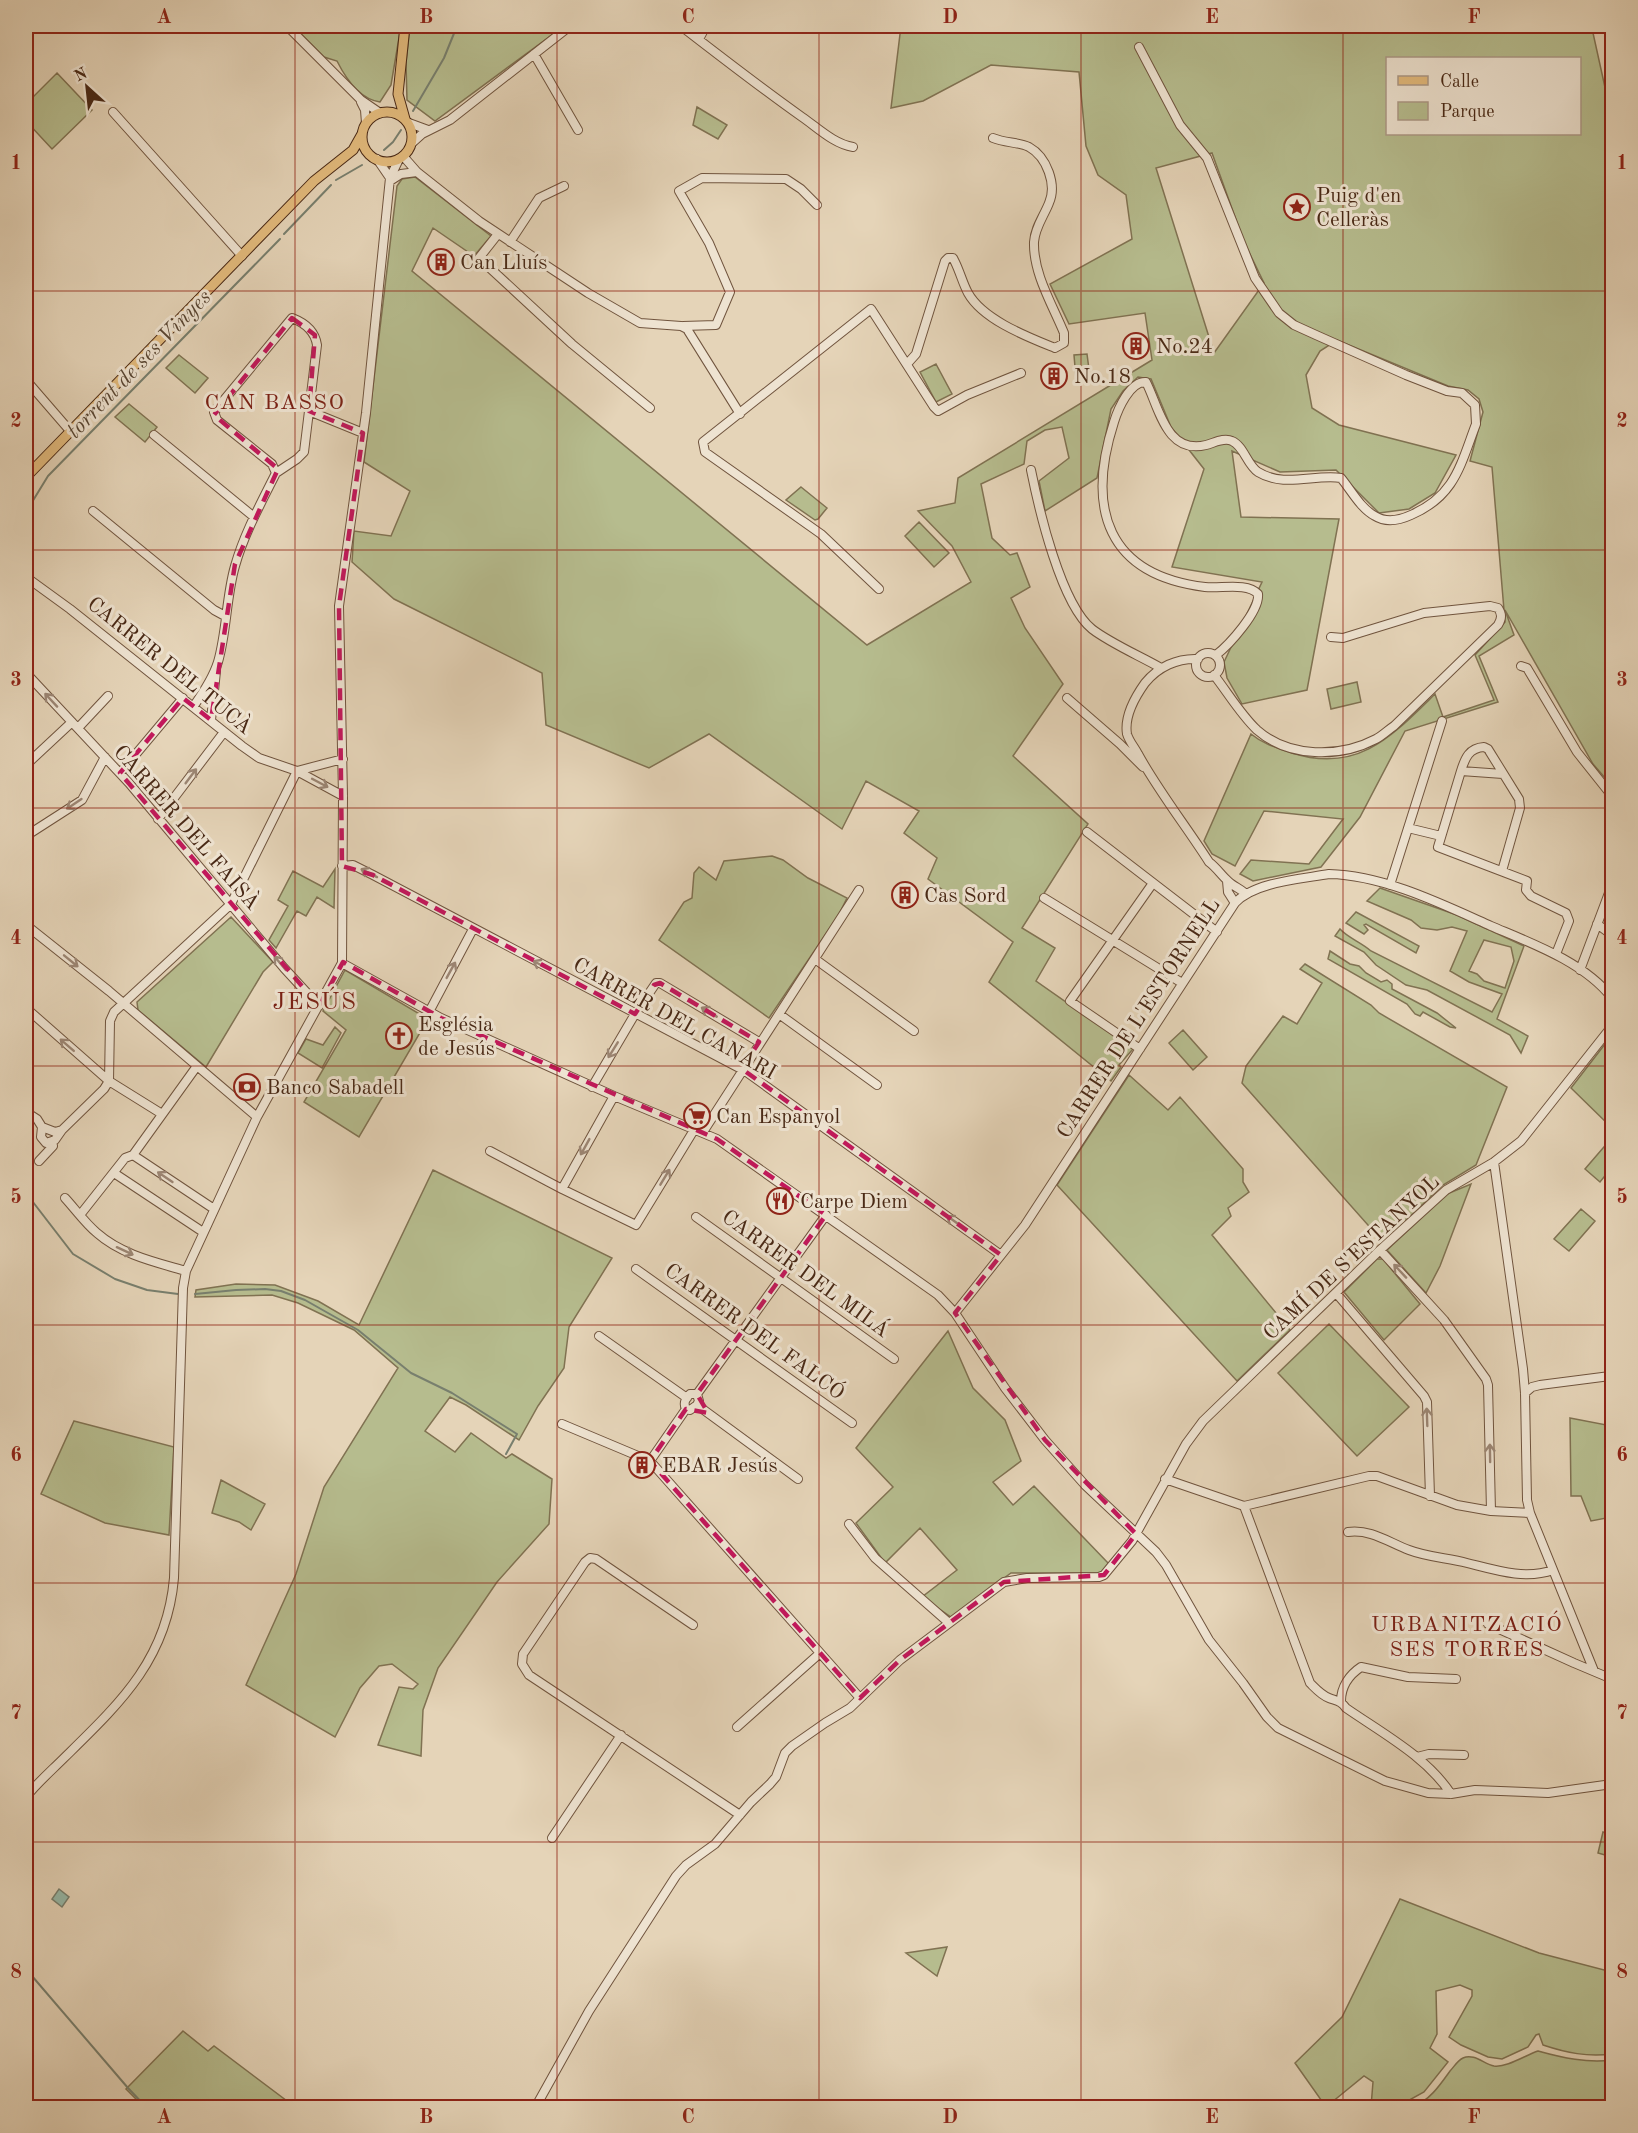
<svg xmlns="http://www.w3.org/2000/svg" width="1638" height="2133" font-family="'Old Standard TT',serif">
<rect width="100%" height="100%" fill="#e5d4b8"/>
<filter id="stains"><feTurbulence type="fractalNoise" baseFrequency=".00333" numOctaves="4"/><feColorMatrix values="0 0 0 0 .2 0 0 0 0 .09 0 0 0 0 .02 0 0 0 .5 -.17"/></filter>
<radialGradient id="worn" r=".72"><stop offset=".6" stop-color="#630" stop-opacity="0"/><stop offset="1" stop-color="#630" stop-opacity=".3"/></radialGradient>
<path fill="#b6bc8e" stroke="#807252" stroke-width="1.5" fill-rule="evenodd" d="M293,26H401L391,85L380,102C359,99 346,79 337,61L324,57Z
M410,26H564L435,121L407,100L406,63Z
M901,26H1612V28L1593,33L1612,119V786L1593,764L1505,610L1514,635L1479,656L1498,702L1405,731L1360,817L1321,867L1253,881L1240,874L1251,860L1309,864L1343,819L1264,811L1235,866L1212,854L1204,841L1251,734C1263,744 1277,748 1292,753C1358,774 1392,736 1435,694L1443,717L1494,700L1475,655L1505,622L1492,467L1470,461L1483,412L1479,399L1468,390L1448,386L1337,340L1320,351L1306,375L1312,408L1339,425L1456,455L1435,493L1409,509L1379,513L1336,470L1280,472L1232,451L1241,517L1339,519L1307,690L1242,704L1227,678L1224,662L1262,582L1172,567L1204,469L1171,427L1151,379L1138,377L1123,391L1111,409L1097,478L1045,511L1039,481L1069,458L1062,427L1045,430L1027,441L1024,464L981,484L992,538L1010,555L1017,553L1030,587L1011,598L1025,628L1063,684L1013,756L1088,824L1022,928L1055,948L1036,981L1133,1049L1119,1065L1121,1067L1111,1081L989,982L1013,942L928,879L937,858L904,833L919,811L866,781L842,829L709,734L649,768L546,725L542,673L394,599L352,562L354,531L391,536L410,491L364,462L397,186L402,179L415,177L491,236L474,256L433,228L412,271L867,645L971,582L952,546L918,511L955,503L958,478L1152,360L1145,313L1069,324L1050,284L1132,239L1126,195L1098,175L1086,146L1079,72L991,65L923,101L891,108ZM1388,58H1580V134H1388ZM1212,153L1244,242L1264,283L1214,353L1156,168Z
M57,73L92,110L52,149L26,121V104Z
M697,107L727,125L718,139L693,125Z
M1087,354L1090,377L1076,379L1074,355Z
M179,355L208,378L195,393L166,368Z
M936,364L952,394L936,402L920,372Z
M129,404L157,427L145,442L115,417Z
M801,487L827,508L818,519L815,520L786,500Z
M919,522L949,553L934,567L905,536Z
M1357,682L1361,702L1331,709L1327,689Z
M772,856L783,860L808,878L847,898L838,916L769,1018L659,940L684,902L692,898L694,873L699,867L716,880L724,861Z
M335,869L334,908L317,897L306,916L297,911L276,948L269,940L288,906L278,900L293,871L323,887Z
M1380,888L1457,915L1524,946L1497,1019L1528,1036L1521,1053L1510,1035L1427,990L1406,985L1376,965L1364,952L1335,936L1340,929C1348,938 1361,942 1371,951L1492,1012L1502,994L1469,982L1450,971L1467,931L1452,927L1437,930L1421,928L1411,920L1367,901ZM1484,940L1511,947L1514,961L1505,988L1484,981L1477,974L1469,971Z
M1356,912L1419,946L1416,953L1366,924L1364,925L1368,930L1364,934L1346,923Z
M231,917L273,962L263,972L206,1067L138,1010L137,1002Z
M1330,951L1350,964L1359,966L1366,973L1381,982L1387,980L1392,984V989L1437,1013L1456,1028L1450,1027L1423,1012L1420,1016L1415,1014L1407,1004L1328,959Z
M1305,964L1371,1005L1379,1013L1507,1087L1476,1165L1443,1185L1383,1242L1242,1083L1246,1066L1283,1016L1297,1024L1322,983L1300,969Z
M345,970L428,1019L359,1137L304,1102L346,1030L323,1011Z
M335,1027L341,1033L322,1068L298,1053L306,1039L323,1045Z
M1183,1030L1207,1057L1193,1070L1169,1043Z
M1612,1035V1128L1571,1088Z
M1129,1075L1168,1110L1180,1097L1243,1169V1182L1249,1192L1228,1208L1231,1216L1212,1235L1290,1330L1237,1381L1057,1185Z
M1609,1141L1612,1144V1167L1600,1182L1585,1169Z
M433,1170L612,1258L569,1327L564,1368L538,1406L519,1440L466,1405L450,1397L425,1431L455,1452L471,1433L506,1458L512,1454L552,1479L549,1524L497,1582L438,1668L423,1710L421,1756L378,1745L399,1687L413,1689L418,1684L392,1664L379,1666L360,1688L335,1737L246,1685L296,1574L324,1487L398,1368L354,1330L298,1303L272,1295L195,1297L196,1290L236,1284L275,1285L318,1301L359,1325Z
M1471,1184L1440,1266L1426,1293L1387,1250L1447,1194Z
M1581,1209L1595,1221L1569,1251L1554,1239Z
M1377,1259H1383L1420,1304L1384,1340L1344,1292Z
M1329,1324L1409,1407L1357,1456L1278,1373Z
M948,1331L973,1388L1005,1420L1021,1461L993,1482L1013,1505L1034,1486L1109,1564L1102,1573H1011L951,1617L922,1597L957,1570L920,1528L885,1563L856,1523L893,1487L856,1448Z
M1570,1418L1612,1426V1517L1591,1521L1581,1496H1571Z
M74,1421L174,1447L169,1535L105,1523L41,1494Z
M221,1480L265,1504L251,1530L239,1522L212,1513Z
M1603,1832L1612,1834V1857L1598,1853Z
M1400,1899L1539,1953L1612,1972V2054C1587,2057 1567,2053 1543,2045L1539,2034L1536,2035L1528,2047L1502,2059L1488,2057L1461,2045L1449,2037L1472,1996V1990L1460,1985L1436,1991L1437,2034L1430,2048L1448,2062L1424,2092L1404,2103L1371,2107L1373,2082L1364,2076L1326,2107L1295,2063L1342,2017Z
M947,1947L937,1976L906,1953Z
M183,2031L208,2051L214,2046L295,2107H144L126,2089Z
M1538,2051C1563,2058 1587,2063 1612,2060V2107H1413C1430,2100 1440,2085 1450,2071C1454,2067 1457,2061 1463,2058C1474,2053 1484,2064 1494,2066C1506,2068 1526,2055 1538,2051Z"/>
<path fill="#97b9a9" stroke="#787f6e" stroke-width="1.5" d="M59,1889L69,1897L62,1907L52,1899Z"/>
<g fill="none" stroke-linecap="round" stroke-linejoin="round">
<path stroke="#787f6e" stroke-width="2" d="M413,111L444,58L457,26
M384,150L393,142L401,130
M336,180L362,165
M284,234L331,185
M26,512L48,476L280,239
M26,1193L73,1254L115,1279L147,1290L178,1294
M195,1294L236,1290L265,1289L281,1291L305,1300L358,1330L411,1373L452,1393L517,1434L506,1454
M26,1969L128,2088L147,2108"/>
<defs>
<path id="minor" d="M287,26L361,100L380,113
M681,26C721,57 761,88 802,117C818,128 834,144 853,147
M699,39L706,26
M1139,47L1180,125L1207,158L1255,278L1279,313L1294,325L1316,335L1406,375L1447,391L1462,393L1475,405L1476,424C1460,466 1455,496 1411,515C1400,520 1386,523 1375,516C1361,509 1351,490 1341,478C1314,474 1284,488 1258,472C1247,465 1244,446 1232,441C1224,437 1214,443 1206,445C1166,455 1159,407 1146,382C1130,381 1118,409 1114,422C1086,509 1107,575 1205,587C1220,589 1247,582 1258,594C1260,611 1229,645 1216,655
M534,54L578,130
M361,102L365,110L366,123
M113,112L242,256
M409,123L428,130
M412,143L422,134L450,120L570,26
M403,156L417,172L479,221L588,293L640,323L681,326L687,329L740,414
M377,159L390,178
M390,181L401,174L417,172
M498,234L479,258L572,344L650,408
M510,242L539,198L564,186
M683,326L716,325L730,292L709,243L679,191L702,178L786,179L801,189L817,205
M907,364L916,354L945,261L948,258H953L955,262C960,272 963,284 968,293C983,320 1028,337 1055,348L1064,343V333C1052,304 1033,273 1034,242C1035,227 1044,216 1049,203C1057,185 1047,157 1029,147C1019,142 1005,143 993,138
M26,380L71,432
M309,411L304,452L297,459L276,473L272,464L217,420L214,412L292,318C305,323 315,331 317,345L309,411L363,433
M154,435L254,517
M1031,470C1039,510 1061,604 1092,629C1110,643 1140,656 1161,668
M93,511L214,610L225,616
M26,577L70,609L242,746L259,758L297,771L343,796
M879,589L821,534L705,452L703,442L871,309L934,407L938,411L967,395L1021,373
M1196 665a12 12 0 1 1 24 0a12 12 0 1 1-24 0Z
M1198,659C1177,658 1158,667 1145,683C1135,697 1124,716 1127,734C1129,741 1135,748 1138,754C1159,792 1186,826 1209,862C1217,868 1221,875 1228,881C1233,886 1239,888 1245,893
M1521,666L1527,668L1577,752L1612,796
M26,673L129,783L284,968L319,1006
M1214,675C1228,693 1241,715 1257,730C1289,758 1340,758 1376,739C1382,736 1388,730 1394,726L1498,625C1502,618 1502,614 1498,608L1490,606L1424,613L1343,638L1331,637
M1067,698L1120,744L1143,767
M193,707C203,693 213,678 218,662C227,631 226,597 235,566C244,534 261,503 276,473
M211,720L216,671
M78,728L108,696
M26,765L72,722
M297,771L343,759
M1461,771C1465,758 1469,748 1484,747L1488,749L1519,799L1520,808L1502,871
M120,773L183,698
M1503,774L1461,771L1438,847L1527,881L1526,890L1531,896L1566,913L1569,921L1556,954
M158,819L224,732
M1408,828L1441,836
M1087,832L1217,932
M26,836L82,800L105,757
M342,866L353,865L373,875L745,1071L1001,1255
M1227,881L1228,892L1235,903
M1390,885L1442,721
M1044,898L1182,983
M1597,924L1612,935
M26,925L109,991L257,1117
M815,959L914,1031
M342,963L441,1018L614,1096L717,1139L938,1295L955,1313L1005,1388L1045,1440L1085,1485L1156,1552L1166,1565L1209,1640L1243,1683L1267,1717L1278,1728L1385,1781L1428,1793L1451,1794L1475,1790L1548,1793L1612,1784
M1580,970L1612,885
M26,1008L109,1081L162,1114
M429,1012L473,929
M779,1014L877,1085
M1140,1049L1070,1001L1153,883
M197,1066L133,1155L214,1209
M592,1087L635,1014L656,983H660L759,1042
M614,1096L562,1189L636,1225L694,1130
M26,1112L37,1119L42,1127
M42,1127L55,1132L62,1130L55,1140L46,1143L41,1137Z
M62,1130L104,1089L109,1081L110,1021L114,1012L231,904L297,771
M703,1132L859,890
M490,1151L562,1189
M39,1161L53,1146L52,1142
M1494,1162L1523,1369L1525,1393L1527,1500L1530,1513L1594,1671
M114,1173L203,1232
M65,1198C76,1210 85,1223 97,1233C122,1255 155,1262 186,1271
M80,1215L125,1158L133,1155
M696,1217L894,1359
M1380,1250L1444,1320L1486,1379L1488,1385L1491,1511
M636,1269L852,1423
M1336,1293L1424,1396L1427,1402L1430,1496
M955,1313L1025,1225L1235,903C1254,882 1301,879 1329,874C1383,875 1442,904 1491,926C1531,943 1584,962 1612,998
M599,1336L687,1398
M1525,1393L1532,1387L1540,1385L1610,1376L1612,1374
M690,1394H697L699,1401L697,1405L690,1410L686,1409C683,1403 685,1399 690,1394Z
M697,1394L826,1215
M697,1405L798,1479
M562,1424L650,1461L860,1698
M650,1461L686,1409
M1165,1479L1244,1506L1369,1476H1377L1457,1505L1491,1511L1530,1513
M1244,1506L1310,1683C1316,1689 1321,1695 1329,1698C1337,1701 1341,1701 1346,1708C1382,1733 1427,1757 1451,1794
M849,1524L875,1558L949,1623
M1348,1532C1371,1529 1388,1542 1409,1550C1427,1557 1448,1558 1467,1563C1495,1570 1525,1580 1553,1570
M1488,1624L1574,1663L1612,1679
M693,1625L596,1559L590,1558L585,1562L523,1654L522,1664L529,1675L740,1815
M1341,1701C1341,1687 1349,1675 1361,1667L1408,1677L1456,1679
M737,1727L819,1654
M1417,1757L1429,1754L1464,1755
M26,1797C37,1783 51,1771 64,1758C119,1704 167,1660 174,1578L183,1288L186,1271L257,1117L342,963L343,796L339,606L366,413L390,178L399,159
M552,1838L621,1735
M535,2108L589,2011L676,1876L686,1865L715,1844L751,1802L770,1784L776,1777L785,1753L792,1746L825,1723L850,1708L900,1660L1004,1582L1027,1578L1099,1577L1104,1575L1132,1541L1186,1444L1203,1421L1380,1250L1446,1190L1494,1162L1521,1141L1612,1026"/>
<path id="major" d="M362 137a25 25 0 1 1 50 0a25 25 0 1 1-50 0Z
M405,119L398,94L405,26
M26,477L314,181L353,150L362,134"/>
</defs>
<use href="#minor" stroke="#70543e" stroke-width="10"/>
<use href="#major" stroke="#492916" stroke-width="11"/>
<use href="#minor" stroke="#eee3d1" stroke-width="8"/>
<use href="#major" stroke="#e2ba7c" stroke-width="9"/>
</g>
<defs><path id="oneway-shaft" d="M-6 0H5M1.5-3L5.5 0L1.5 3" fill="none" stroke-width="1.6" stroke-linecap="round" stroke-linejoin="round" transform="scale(1.5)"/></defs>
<g stroke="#9c8674">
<use href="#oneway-shaft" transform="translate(51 700) rotate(-133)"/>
<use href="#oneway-shaft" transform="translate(191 776) rotate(-53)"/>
<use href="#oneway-shaft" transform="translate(320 783) rotate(28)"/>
<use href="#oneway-shaft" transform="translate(74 804) rotate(146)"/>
<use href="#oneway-shaft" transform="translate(369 873) rotate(-153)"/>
<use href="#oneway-shaft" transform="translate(71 961) rotate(39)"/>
<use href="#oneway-shaft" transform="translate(280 963) rotate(-130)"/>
<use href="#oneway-shaft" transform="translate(541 965) rotate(-152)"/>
<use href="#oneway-shaft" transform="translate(451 970) rotate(-61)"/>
<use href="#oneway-shaft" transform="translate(709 1012) rotate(-149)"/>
<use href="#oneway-shaft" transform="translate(67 1045) rotate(-139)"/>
<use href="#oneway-shaft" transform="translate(613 1050) rotate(122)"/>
<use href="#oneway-shaft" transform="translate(585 1147) rotate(119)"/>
<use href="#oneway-shaft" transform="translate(165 1177) rotate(-146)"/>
<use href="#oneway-shaft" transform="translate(665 1177) rotate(-59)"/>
<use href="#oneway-shaft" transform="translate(954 1221) rotate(-144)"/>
<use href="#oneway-shaft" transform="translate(125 1251) rotate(25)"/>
<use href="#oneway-shaft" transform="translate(1400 1271) rotate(-133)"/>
<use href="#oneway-shaft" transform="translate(1427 1417) rotate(-92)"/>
<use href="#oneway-shaft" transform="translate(1490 1453) rotate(-91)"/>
</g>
<path fill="none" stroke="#c2185b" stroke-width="4.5" stroke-dasharray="12 8" stroke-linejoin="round" d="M292,318L315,335L309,411L363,433L339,606L342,866L373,875L635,1014L654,985L660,983L759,1042L742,1069L1001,1255L955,1313L1045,1440L1136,1534L1104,1575L1004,1582L900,1660L860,1698L650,1461L686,1409L708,1413L697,1394L826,1215L717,1139L441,1018L343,962L319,1006L120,773L183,698L211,720L235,564L278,469L214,415Z"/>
<path fill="none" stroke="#8f2418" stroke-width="1.5" stroke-opacity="0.55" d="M295,26V2108M557,26V2108M819,26V2108M1081,26V2108M1343,26V2108M26,291H1612M26,550H1612M26,808H1612M26,1066H1612M26,1325H1612M26,1583H1612M26,1842H1612"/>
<defs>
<symbol id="sight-ring" viewBox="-11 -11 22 22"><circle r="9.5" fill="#eee3d1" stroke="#8f2418" stroke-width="1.5"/><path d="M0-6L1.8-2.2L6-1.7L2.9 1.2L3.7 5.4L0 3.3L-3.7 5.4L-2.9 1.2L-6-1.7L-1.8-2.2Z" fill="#8f2418"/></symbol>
<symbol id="building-ring" viewBox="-11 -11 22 22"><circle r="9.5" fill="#eee3d1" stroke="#8f2418" stroke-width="1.5"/><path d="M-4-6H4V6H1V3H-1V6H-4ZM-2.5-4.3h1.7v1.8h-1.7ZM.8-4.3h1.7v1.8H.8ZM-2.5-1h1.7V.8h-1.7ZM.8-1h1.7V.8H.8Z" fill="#8f2418"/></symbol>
<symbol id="church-ring" viewBox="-11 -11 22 22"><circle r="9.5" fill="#eee3d1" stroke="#8f2418" stroke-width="1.5"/><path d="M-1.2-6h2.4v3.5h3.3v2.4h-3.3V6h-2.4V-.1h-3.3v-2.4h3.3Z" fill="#8f2418"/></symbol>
<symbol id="bank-ring" viewBox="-11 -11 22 22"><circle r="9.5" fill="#eee3d1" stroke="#8f2418" stroke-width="1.5"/><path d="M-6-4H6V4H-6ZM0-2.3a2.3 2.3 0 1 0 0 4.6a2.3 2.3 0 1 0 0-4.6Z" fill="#8f2418"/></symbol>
<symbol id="supermarket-ring" viewBox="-11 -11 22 22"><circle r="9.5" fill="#eee3d1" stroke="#8f2418" stroke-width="1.5"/><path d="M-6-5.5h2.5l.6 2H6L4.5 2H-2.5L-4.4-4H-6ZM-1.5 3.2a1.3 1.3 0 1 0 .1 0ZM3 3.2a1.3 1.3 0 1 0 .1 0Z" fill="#8f2418"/></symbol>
<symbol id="restaurant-ring" viewBox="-11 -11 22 22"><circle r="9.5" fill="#eee3d1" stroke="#8f2418" stroke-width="1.5"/><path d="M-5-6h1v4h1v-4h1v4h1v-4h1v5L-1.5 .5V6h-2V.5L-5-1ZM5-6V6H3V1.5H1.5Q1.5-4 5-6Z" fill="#8f2418"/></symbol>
</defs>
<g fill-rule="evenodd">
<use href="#sight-ring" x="1282" y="192" width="30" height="30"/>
<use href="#building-ring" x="426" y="247" width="30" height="30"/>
<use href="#building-ring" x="1121" y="331" width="30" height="30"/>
<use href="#building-ring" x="1039" y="361" width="30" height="30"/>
<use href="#building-ring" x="890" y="880" width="30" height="30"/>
<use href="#church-ring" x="384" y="1021" width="30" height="30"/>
<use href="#bank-ring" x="232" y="1072" width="30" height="30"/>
<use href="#supermarket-ring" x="682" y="1101" width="30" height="30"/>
<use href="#restaurant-ring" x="765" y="1186" width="30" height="30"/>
<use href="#building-ring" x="627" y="1450" width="30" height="30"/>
</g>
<g text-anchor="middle" stroke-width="6" stroke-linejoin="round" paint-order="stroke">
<g font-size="21" fill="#492916" stroke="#eee3d1" text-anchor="start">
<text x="1316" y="202">Puig d'en<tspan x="1316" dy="24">Celleràs</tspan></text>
<text x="460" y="269">Can Lluís</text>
<text x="1156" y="353">No.24</text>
<text x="1074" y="383">No.18</text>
<text x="924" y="902">Cas Sord</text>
<text x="418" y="1031">Església<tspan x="418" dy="24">de Jesús</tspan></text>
<text x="266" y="1094">Banco Sabadell</text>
<text x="716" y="1123">Can Espanyol</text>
<text x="800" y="1208">Carpe Diem</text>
<text x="662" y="1472">EBAR Jesús</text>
</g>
<g font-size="21" fill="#492916" stroke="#eee3d1">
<text transform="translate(170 665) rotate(39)" y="7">CARRER DEL TUCÀ</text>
<text transform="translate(187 827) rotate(49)" y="7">CARRER DEL FAISÀ</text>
<text transform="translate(675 1018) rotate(29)" y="7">CARRER DEL CANARI</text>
<text transform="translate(1138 1018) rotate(-57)" y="7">CARRER DE L'ESTORNELL</text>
<text transform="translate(1351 1257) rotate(-43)" y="7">CAMÍ DE S'ESTANYOL</text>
<text transform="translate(806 1273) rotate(36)" y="7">CARRER DEL MILÁ</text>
<text transform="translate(755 1331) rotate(36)" y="7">CARRER DEL FALCÓ</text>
</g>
<g font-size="22" font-style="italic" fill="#594633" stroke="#eee3d1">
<text transform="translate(138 363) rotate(-46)" y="8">torrent de ses Vinyes</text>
</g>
<g font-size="22" letter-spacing="1.5" fill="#7a1f14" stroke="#eee3d1">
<text x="275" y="409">CAN BASSO</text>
<text x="1467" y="1631">URBANITZACIÓ<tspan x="1467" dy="25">SES TORRES</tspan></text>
</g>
<g font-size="24" letter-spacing="1.5" fill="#7a1f14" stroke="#eee3d1">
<text x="315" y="1009">JESÚS</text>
</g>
</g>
<rect width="1638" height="2133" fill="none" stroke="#e5d4b8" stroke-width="66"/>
<rect x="1386" y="57" width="195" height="78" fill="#eee3d1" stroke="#ac9986" stroke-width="1.5"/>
<rect x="1398" y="76" width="30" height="9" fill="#e2ba7c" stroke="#ac9986" stroke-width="1.5"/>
<text x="1440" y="87" font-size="18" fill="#492916">Calle</text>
<rect x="1398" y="102" width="30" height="18" fill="#b6bc8e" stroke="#ac9986" stroke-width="1.5"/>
<text x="1440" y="117" font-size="18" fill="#492916">Parque</text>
<g transform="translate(87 87) rotate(333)" stroke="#eee3d1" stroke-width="4.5" paint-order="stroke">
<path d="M0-4.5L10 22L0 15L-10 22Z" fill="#492916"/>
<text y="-9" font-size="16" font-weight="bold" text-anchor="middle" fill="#492916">N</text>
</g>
<rect x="33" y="33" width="1572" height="2067" fill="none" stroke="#8f2418" stroke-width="2"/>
<g font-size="20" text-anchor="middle" font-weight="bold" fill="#8f2418">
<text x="164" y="23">A</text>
<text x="426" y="23">B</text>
<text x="688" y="23">C</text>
<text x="950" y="23">D</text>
<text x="1212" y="23">E</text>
<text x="1474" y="23">F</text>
<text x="16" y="169">1</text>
<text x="1622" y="169">1</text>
<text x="16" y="427">2</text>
<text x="1622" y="427">2</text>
<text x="16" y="686">3</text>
<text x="1622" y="686">3</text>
<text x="16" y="944">4</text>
<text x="1622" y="944">4</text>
<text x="16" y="1203">5</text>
<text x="1622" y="1203">5</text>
<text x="16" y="1461">6</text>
<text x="1622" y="1461">6</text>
<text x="16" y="1719">7</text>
<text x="1622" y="1719">7</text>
<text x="16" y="1978">8</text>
<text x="1622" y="1978">8</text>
<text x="164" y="2123">A</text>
<text x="426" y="2123">B</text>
<text x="688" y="2123">C</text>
<text x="950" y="2123">D</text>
<text x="1212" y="2123">E</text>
<text x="1474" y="2123">F</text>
</g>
<rect width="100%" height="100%" filter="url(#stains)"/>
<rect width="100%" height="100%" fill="url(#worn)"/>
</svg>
